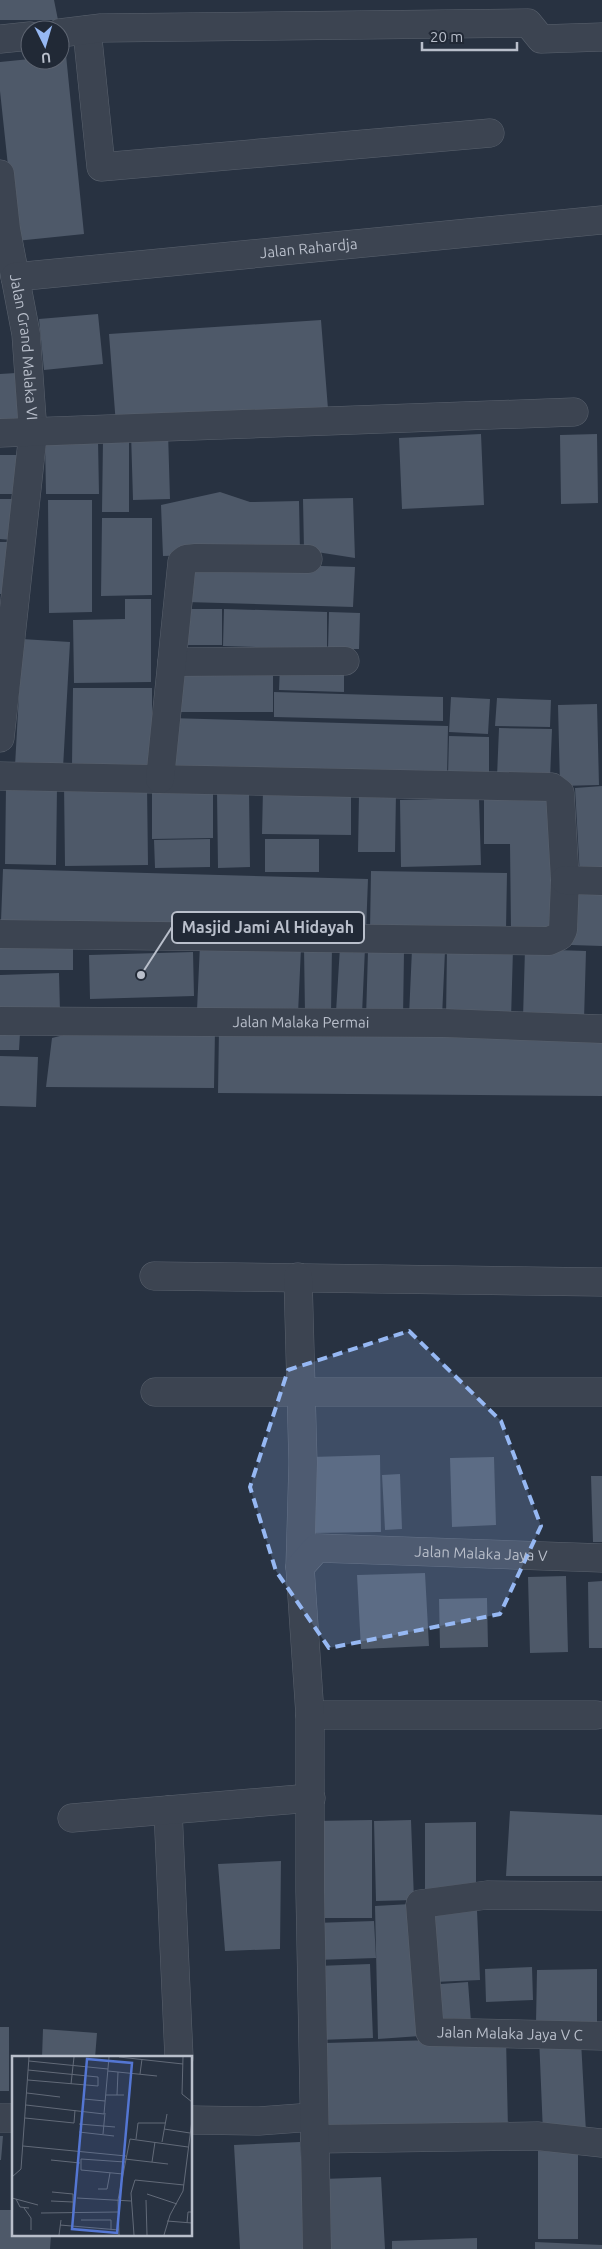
<svg xmlns="http://www.w3.org/2000/svg" width="602" height="2249" font-family="Ubuntu,sans-serif">
<rect width="100%" height="100%" fill="#283241"/>
<path fill="#4e5969" d="M0,0H54L58,20H0Z
M66,55L84,234L16,241L0,91V62L30,59L60,60V56Z
M98,314L103,364L44,370L39,319Z
M321,320L328,409L116,425L109,334Z
M16,373L19,421L0,422V374Z
M168,432L170,499L133,500L131,433Z
M481,434L484,505L402,509L399,438Z
M597,434L598,503L561,504L560,435Z
M103,439H129V512H102Z
M98,440L99,494H46L45,441Z
M0,455H19V494H0Z
M220,492L250,502L299,501L300,552L163,556L161,505Z
M353,498L355,558L304,550L303,499Z
M0,499H14L12,540L0,539Z
M48,500H92V612L49,613Z
M102,518H152V595L101,596Z
M0,542H8L7,594H0Z
M187,562L355,567L353,607L186,602Z
M125,599H151V682L74,683L73,620L125,619Z
M184,609H222V645H183Z
M224,609L327,612V649L223,646Z
M329,612L360,613L359,649H328Z
M22,639L70,642L63,768L15,766Z
M280,665L344,667V692L279,690Z
M178,669H273V712H178Z
M73,688H152V767L72,766Z
M274,692L443,697V721L274,717Z
M451,697L490,699L488,734L449,732Z
M497,698L551,700L550,727L495,726Z
M597,704L599,785L560,786L558,705Z
M170,718L448,726L447,780L170,770Z
M499,728L552,729L550,779L497,777Z
M449,736L489,737V777L448,776Z
M64,784H147L148,865L65,866Z
M6,786L57,787L56,865L5,864Z
M602,786V875L580,877L575,788Z
M213,789V838L152,839V790Z
M263,789L351,791V835L262,834Z
M217,791H249L250,867L218,868Z
M396,793L395,852H358L359,794Z
M484,796H552L553,931H511L510,844H484Z
M479,798L481,865L401,867L400,800Z
M210,839V867L155,868L154,840Z
M265,839H319V872H265Z
M3,869L368,879L366,932L1,921Z
M371,871L507,873L506,930L370,929Z
M571,893H602V946L571,945Z
M0,939H73V970H0Z
M200,944L301,948L298,1014L197,1010Z
M332,946L331,1014H305L304,947Z
M340,947L365,948L362,1014L336,1012Z
M447,948L513,949L511,1020L446,1019Z
M412,949L445,951L442,1017L409,1016Z
M525,949L586,951L584,1020L523,1018Z
M368,951L404,952L403,1019L366,1018Z
M193,952L194,996L90,999L89,955Z
M59,973L60,1012L0,1013V975Z
M219,1028L602,1032V1096L218,1093Z
M87,1029L215,1030L214,1088L46,1087L52,1038Z
M0,1033H20L19,1050H0Z
M0,1056L38,1057L36,1107L0,1106Z
M380,1455L381,1532L312,1533L311,1457Z
M494,1457L496,1525L452,1527L450,1458Z
M400,1474L402,1529L385,1530L382,1475Z
M591,1476H602V1542H593Z
M425,1573L429,1646L361,1649L357,1575Z
M566,1576L568,1652L530,1653L528,1577Z
M602,1581V1648H589L588,1582Z
M487,1598L488,1647L440,1648L439,1599Z
M510,1811L602,1815V1876H506Z
M372,1820V1918H315V1821Z
M411,1820L414,1900L376,1901L374,1821Z
M476,1822V1893H425V1823Z
M281,1861L280,1949L225,1951L218,1864Z
M411,1904L420,2036L378,2039L375,1906Z
M477,1910L480,1980L434,1982L432,1911Z
M374,1921L376,1958L316,1960L315,1923Z
M370,1964L373,2038L319,2040L317,1966Z
M532,1967L533,2000L486,2002L485,1969Z
M597,1969V2023H536L537,1970Z
M468,1982L471,2022L430,2025L427,1985Z
M0,2027H9V2091H0Z
M43,2029L97,2033L95,2058H42Z
M539,2037L581,2041L586,2132L543,2133Z
M506,2038L508,2129L328,2133L325,2043Z
M0,2136H3L1,2160H0Z
M300,2142L307,2249H240L234,2145Z
M538,2151L578,2152V2239H538Z
M381,2177L385,2249H325L322,2179Z
M0,2210H14V2235H51L50,2249H0Z
M477,2238V2249H392V2241Z
M535,2242L602,2245V2249H535Z"/>
<g fill="none" stroke-linecap="round" stroke-linejoin="round">
<defs>
<g id="minor">
<path d="M87,30L101,167L490,133"/>
<path d="M60,33L101,28L528,23L541,39L602,37"/>
<path d="M0,39L30,36"/>
<path id="s1" d="M0,174L6,229L26,334L33,433L0,738"/>
<path id="s2" d="M15,277L602,220"/>
<path d="M0,433L574,412"/>
<path d="M172,662L345,661"/>
<path d="M0,776L552,787L560,793L565,880L563,930L560,936L549,941L0,934"/>
<path d="M160,779L182,562L186,559L196,558L308,559"/>
<path d="M565,880L602,881"/>
<path id="s3" d="M0,1021L444,1023L602,1029"/>
<path d="M154,1276L602,1282"/>
<path d="M298,1277L303,1463L300,1567"/>
<path d="M155,1392H602"/>
<path d="M310,1715H596"/>
<path d="M168,1810L179,2058"/>
<path d="M72,1818L311,1798"/>
<path id="s4" d="M602,1896L487,1895L420,1904L430,2032L602,2036"/>
<path d="M0,2118H14"/>
<path d="M191,2120L259,2121L313,2117"/>
<path d="M315,2139L537,2136L602,2143"/>
<path id="s5" d="M317,2249L310,1892V1715L300,1567L317,1548L602,1558"/>
</g>
</defs>
<use href="#minor" stroke="#5a626e" stroke-width="29"/>
<use href="#minor" stroke="#3c4451" stroke-width="28"/>
</g>
<path fill="#96b8f3" fill-opacity="0.2" stroke="#96b8f3" stroke-width="4" stroke-dasharray="10 6" stroke-linejoin="round" d="M409,1331L501,1421L541,1526L500,1614L329,1648L276,1571L250,1487L288,1370Z"/>
<g text-anchor="middle" stroke-width="4" stroke-linejoin="round" paint-order="stroke">
<g font-size="15" fill="#b9bfcb" stroke="#212936">
<text dy="5" stroke="none"><textPath href="#s2" startOffset="295">Jalan Rahardja</textPath></text>
<text dy="5" stroke="none"><textPath href="#s1" startOffset="175">Jalan Grand Malaka VI</textPath></text>
<text dy="5" stroke="none"><textPath href="#s3" startOffset="301">Jalan Malaka Permai</textPath></text>
<text dy="5" stroke="none"><textPath href="#s5" startOffset="872">Jalan Malaka Jaya V</textPath></text>
<text dy="5" stroke="none"><textPath href="#s4" startOffset="391">Jalan Malaka Jaya V C</textPath></text>
</g>
</g>
<g transform="translate(12 2056)">
<rect width="180" height="180" fill="#283241"/>
<path fill="none" stroke="#626a78" stroke-width="1" d="M107,1L171,8M171,1L170,38L180,46M17,5L96,13M96,15L145,20M128,18L130,3M16,24L86,30V21L16,14M59,28L62,1M15,37L48,41M94,39H112M105,39L106,16M72,43L93,45M14,49L92,58L97,1M13,62L62,67L63,54M67,68L103,71M152,73L178,77M67,76L102,80M91,78L93,57M124,83L126,67H153M150,86L155,58M11,90L114,100M113,103L156,108M39,104L68,107M140,106L143,86M111,118L69,114V103L113,106M0,121L9,113L17,1M86,133H95L98,117M40,136L61,138V156M135,138L165,148M0,142L26,149M65,142L119,145M4,143L8,151L17,152M134,144L135,179M39,145L61,146M12,152L19,162V174M29,157L106,156M69,164H99V174M155,165L180,167M175,167L176,156H180M48,169L107,174M47,179L49,164M107,179L106,144L118,83L176,91M122,179L119,137L123,124L172,129M152,179L158,159L171,135L180,64"/>
<path fill="#5476d3" fill-opacity="0.15" stroke="#5476d3" stroke-width="2.5" d="M75,3L120,7L105,177L60,173Z"/>
<rect width="180" height="180" fill="none" stroke="#b9bfcb" stroke-width="2.5"/>
</g>
<path fill="none" stroke="#b9bfcb" stroke-width="2" d="M141 975L172 927"/>
<circle fill="#b9bfcb" stroke="#212936" stroke-width="2" cx="141" cy="975" r="5"/>
<rect fill="#212936" stroke="#b9bfcb" stroke-width="2" x="172" y="912" width="192" height="31" rx="5"/>
<g font-size="16" text-anchor="middle" font-weight="bold" fill="#b9bfcb">
<text x="268" y="933">Masjid Jami Al Hidayah</text>
</g>
<g transform="translate(45 45) rotate(175)"><circle r="24" fill="#212936" stroke="#5e6572"/>
<path d="M0-4L9 19L0 12L-9 19Z" fill="#96b8f3"/>
<text y="-8" font-size="14" font-weight="bold" text-anchor="middle" fill="#b9bfcb">U</text>
</g>
<path d="M422 42v8h95v-8" fill="none" stroke="#b9bfcb" stroke-width="2.5"/>
<text x="430" y="42" font-size="15" fill="#b9bfcb" stroke="#212936" stroke-width="4" paint-order="stroke">20 m</text>
</svg>
